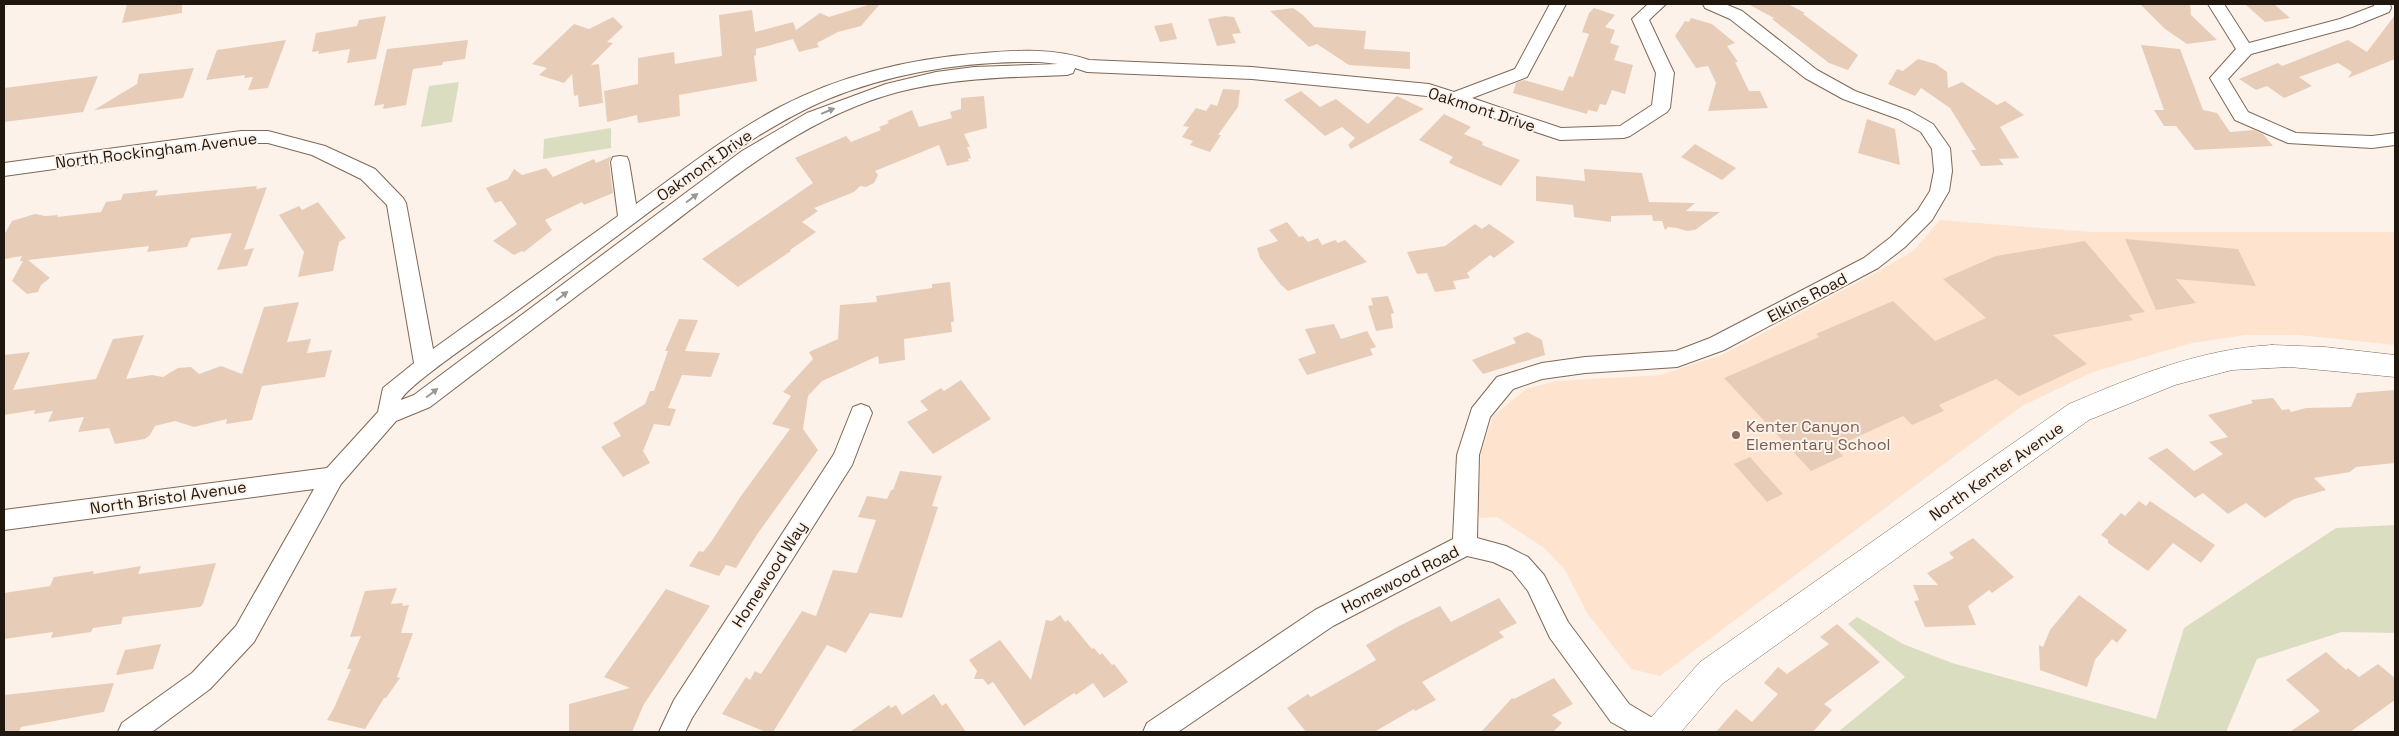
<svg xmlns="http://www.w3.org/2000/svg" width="2399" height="736" font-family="'Space Grotesk',sans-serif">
<rect width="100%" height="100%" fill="#fcf2e9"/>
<path fill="#fee4ce" d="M1940,220L2092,232H2395V345L2299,335H2246L2192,343L2093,372L2022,406L1660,676L1631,669L1587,613L1565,570L1544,548L1497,517L1480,518L1478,508L1481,453L1493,416L1526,389L1555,381L1660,375L1722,355L1879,271L1914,250Z"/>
<path fill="#daddbf" d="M459,82L452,122L421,127L429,86Z
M611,128V148L543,159L544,139Z
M2395,525V633L2342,632L2257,659L2226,732H1838L1905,677L1848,624L1857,617L1903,644L1952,663L2156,719L2184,628L2336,528Z"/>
<path fill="#e7cdb8" d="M127,4H182V13L122,23Z
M871,4H880L861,26L838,32L817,43L819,47L799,52L793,39L756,49V55L754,56L757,81L679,95L680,116L638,123L637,115L607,122L604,91L638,84V58L674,52L675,64L722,56L719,15L752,10L755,32L793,22L796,30L820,13L829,17Z
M1748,4H1788L1805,13L1803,14L1858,55L1848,70L1829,63L1772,19L1774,18Z
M2140,4H2190L2191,15L2217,40L2187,44L2165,29Z
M2245,4H2274L2290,18L2265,22Z
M1293,8L1303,15L1314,27L1366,31L1364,49L1410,52V69L1349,65L1317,44L1309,47L1270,11Z
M1594,8L1615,15L1605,27L1615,30L1610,43L1619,46L1614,60L1633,65L1625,94L1612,90L1606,105L1600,104L1597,112L1588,110L1587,114L1513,93L1516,83L1524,80L1563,91L1569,76L1573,77L1589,34L1582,32L1589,13Z
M2395,15V59L2348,78L2352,72L2338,63L2299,77L2312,86L2284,98L2267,86L2256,90L2239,79L2278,63L2282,66L2348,40L2367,52Z
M386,16L376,59L347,63L350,49L318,54L319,51L312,52L316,33L357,26L359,20Z
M1225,16L1234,17L1241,33L1232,34L1236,43L1217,46L1208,19Z
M613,17L623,27L607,42L613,43L591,65L599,64L603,103L579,107L578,95L574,96L572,74L564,83L539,75L547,68L532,64L574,24L589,29Z
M1691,18L1712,24L1735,43L1727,46L1738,62H1735L1749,91H1760L1768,108L1708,111L1716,83L1708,66L1696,68L1675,36L1685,21L1689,22Z
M1172,23L1177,39L1160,42L1154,26Z
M286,40L268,88L248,90L253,77L244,78L245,75L206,80L217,50Z
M468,40L465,59L443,62L442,65L413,69L406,105L383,109L384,104L374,106L387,49Z
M2141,45L2180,49L2203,110L2217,113L2230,132L2254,130L2263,134L2273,146L2195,150L2176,126H2164L2154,110H2164Z
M1918,59L1936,64L1947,72L1948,88L1962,82L1997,105L2005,101L2024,115L2000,127L2019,158L1999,159L2004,165L1981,166L1971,150H1976L1950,108L1921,88L1915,96L1888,84L1897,69L1903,71Z
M194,68L183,98L94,110L137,84L139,74Z
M98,76L83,112L4,122V88Z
M1223,89L1240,90L1238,107L1218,135H1221L1210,152L1190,145L1193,141L1182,137L1189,127L1183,126L1196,108L1206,111L1211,104L1217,106Z
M1301,91L1320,107L1336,99L1368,124L1397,96L1424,109L1351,149L1348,145L1355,138L1342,127L1325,136L1284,100Z
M984,96L987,128L964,134L970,147H967L971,158L968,159L969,161L947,166L939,145L875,171L878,175L874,183L866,187L860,186L854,192L814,208L818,211L802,222L816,232L790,250L791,251L738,287L702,259L813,183L795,158L846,136L851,142L881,130L879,127L889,123L887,121L912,110L919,127L952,118L950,112L961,109V98Z
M1444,114L1471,127L1464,134L1481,141L1483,143L1482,145L1520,160L1501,186L1451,164L1449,162L1453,157L1419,140Z
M1867,119L1895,129L1900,165L1858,153Z
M1695,144L1736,168L1722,180L1681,157Z
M612,156L609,162L613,193L584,205L582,202L545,220L552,230L524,252L522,251L514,255L493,241L517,224L501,201L495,203L486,188L508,179L514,169L522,175L546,168L553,177L594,159L596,163Z
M1584,169L1642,173L1649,202L1695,203L1686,211L1720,212L1695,230L1687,231L1677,228L1668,227L1665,230L1662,221H1653L1652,215L1611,216V222L1574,217L1573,205L1536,201V176L1585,181Z
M257,186L256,189L267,187L244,250L254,248L247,266L217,270L232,233L191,238L187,247L147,252L149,246L28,260L50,278L41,285L38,292L27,294L12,281L23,261H20L22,256L4,259V235L12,221L35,214L45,216L58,215L57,217L101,212L106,202L121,200L123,194L158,190L155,196Z
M318,202L346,238L339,242L333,271L298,277L304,252L279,215L299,206L302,210Z
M1287,222L1299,237L1303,236L1308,242L1318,238L1322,245L1335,240L1338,243L1345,240L1367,262L1288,291L1281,285L1260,258L1257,248L1278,241L1269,230Z
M1475,224L1482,229L1489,224L1515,242L1494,258L1490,255L1467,273L1470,278L1453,281L1456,289L1435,292L1427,273L1417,274L1407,252L1445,246Z
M2125,239L2238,249L2256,286L2176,279L2196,303L2156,310Z
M2085,241L2145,312L2129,315L2133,320L2053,335L2087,364L2019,396L1996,379L1939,405L1944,411L1912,425L1903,416L1835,447L1843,456L1811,471L1724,378L1819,337L1816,334L1893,301L1935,341L1986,318L1943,279L1996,256Z
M950,282L954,322H951L952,332L904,339L905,360L879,364L878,356L822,381L808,396L803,429L818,450L758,533L736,568L726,565L719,576L689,566L699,551L703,552L711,542L741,496L790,429L772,424L791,396L783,392L813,359L809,352L838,339L840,305L877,302L876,296L932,288V284Z
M1388,296L1394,313L1391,314L1393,328L1376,331L1368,306L1373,305L1371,298Z
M299,302L287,342L311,339L307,353L332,350L325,377L262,386L252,420L226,424L227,419L194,427L175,421L155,426L150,435L145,439L115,444L109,428L78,432L84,417L48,422L53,411L34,414L35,410L4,415V355L30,352L13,390L96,379L113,339L144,335L126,379L152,375L163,377L178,368L191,367L199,374L221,366L242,374L264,307Z
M679,319L698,320L685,351L720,353L711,377L682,375L668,408L676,409L670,426L654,424L643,451L650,463L623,477L601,447L621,436L613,423L645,404L650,391H654L668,351H665Z
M1334,324L1341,339L1367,331L1376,347L1370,349L1373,355L1307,375L1298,359L1316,353L1305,329Z
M1527,332L1542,340L1545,355L1483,374L1472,360L1516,343L1513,338Z
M961,380L991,419L933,454L907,422L928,410L920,401L941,388L944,391Z
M2395,390V463L2356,467L2350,472L2314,478L2326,490L2294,499L2265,518L2246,503L2228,514L2203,493L2195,498L2148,458L2167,448L2194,471L2223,454L2209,442L2228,437L2208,415L2253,403L2251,400L2273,398L2282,410L2289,409L2291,412L2306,408L2351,407L2357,393Z
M1750,457L1783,494L1767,502L1734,464Z
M900,471L942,476L932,506L938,507L902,618L870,613L846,653L827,645L773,732H766L722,714L746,677L750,680L755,671L761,674L802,611L816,616L833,570L857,573L876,520L858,517L867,496L887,499L891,490H893Z
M2139,501L2146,506L2150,501L2215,545L2201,563L2173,543L2148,571L2108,543V540L2101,535L2121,513L2125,516Z
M1973,538L2014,577L1992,593L1989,590L1968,606L1976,625L1925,627L1914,601L1919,600L1913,585H1938L1927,573L1954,558L1949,553Z
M216,563L203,604L200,607L123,617L121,624L93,628L91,632L51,638L53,632L4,639V593L50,586L54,577L94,571L93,574L141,566L138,574Z
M397,588L391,604L403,603L402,606L409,605L401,633H413L397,677L400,678L386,698H384L365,729L327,720L334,708L351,669H347L361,636L350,637L365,591Z
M666,589L710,606L644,704L632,732H569V704L630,688L604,677Z
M2079,595L2127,630L2117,643L2112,639L2095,660L2087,687L2040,670L2039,645L2043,647L2050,630Z
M1499,598L1517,623L1499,632L1504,637L1422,682L1436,700L1415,711L1414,709L1374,732H1306L1287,708L1308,694L1311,697L1376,660L1366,645L1399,626L1440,606L1451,622Z
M1060,615L1065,622L1068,620L1092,649L1094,648L1100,655L1102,653L1112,665L1114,664L1128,682L1104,698L1093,683L1076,695L1074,693L1024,726L993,682L988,685L983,679H974L977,671L969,660L1000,640L1031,680L1046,620L1052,621Z
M1837,624L1880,662L1824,704L1832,710L1813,732H1716L1736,709L1752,722L1778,694L1764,683L1778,667L1787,674L1829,644L1820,637Z
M161,644L153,669L116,675L125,650Z
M2326,652L2346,670L2348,668L2359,677L2378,664L2395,678V700L2350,732H2290L2320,711L2286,680Z
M1554,678L1573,704L1552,715L1562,723L1553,732H1481L1512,698L1514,699Z
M114,683L104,712L21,727L19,732H4V695Z
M934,694L942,706L946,703L966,732H850L889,705L891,708L896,705L902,715Z"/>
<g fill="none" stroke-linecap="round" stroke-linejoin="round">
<defs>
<path id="street" d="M1550,4H1566L1527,77L1472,98L1561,128L1620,126L1652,105L1656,73L1632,19L1648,4H1666L1649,20L1674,73L1670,108L1667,112L1630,136L1624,138L1560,140L1427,96L1252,79L1087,72L1075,68L1073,73L1067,75C1010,77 954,78 898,92C801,118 725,184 647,243C574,298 502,352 430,407L396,421L341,484L254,642L210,689L152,732H118L122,723L192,673L236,626L314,489L4,530V510L327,468L378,412L383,388L414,363L387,205L361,179L312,155L268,143H241L4,176V163L241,131H268L325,146L375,169L403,198L406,203L433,349L618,216L611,162L613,157L620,156L627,157L629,162L636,204C683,170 729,134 780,107C843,74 914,58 984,53C1019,50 1055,48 1089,60L1252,67L1429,84L1454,92L1515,69ZM1039,62L1058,64L974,67L936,72L886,84L807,113L742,151L414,395L401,400C407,385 495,326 514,313C595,254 674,190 758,136C781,122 804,109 828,99C895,72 967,61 1039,62Z
M1703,4H1725L1742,11L1817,70L1855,91L1910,111L1933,124L1950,148L1952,171L1949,191L1932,220L1905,247L1878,268L1724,350L1677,367L1585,373L1542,379L1513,389L1490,417L1479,455L1477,538L1506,546L1528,557L1544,575L1568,622L1629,704L1661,723L1665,732H1629L1611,722L1550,638L1528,591L1512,571L1493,562L1467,556L1333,626L1178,732H1143L1147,723L1315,610L1453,539L1457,455L1472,408L1497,377L1542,363L1585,357L1676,351L1710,338L1864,258L1891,237L1918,210L1930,191L1934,171L1932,149L1921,132L1898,119L1843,99L1805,78L1730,19L1705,8Z
M2208,4H2224L2249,43L2340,19L2374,6V4H2390L2391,8L2389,12L2352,27L2251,54L2228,79L2248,112L2296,133L2372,136L2395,133V145L2372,148L2288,143L2235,120L2210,78L2236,49Z
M861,404L869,407L872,413L852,465L692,718L685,732H659L674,700L834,454L853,407Z"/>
<path id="secondary" d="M2272,345L2325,347L2395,355V377L2290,367L2232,370L2175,385L2089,420L1722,684L1681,732H1643L1648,721L1700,662L2069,404C2135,376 2200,349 2272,345Z"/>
</defs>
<use href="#street" stroke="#7f6855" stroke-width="2"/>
<use href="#secondary" stroke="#7f6855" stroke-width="1"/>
<use href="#street" fill="#fff" fill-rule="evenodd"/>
<use href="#secondary" fill="#fff" fill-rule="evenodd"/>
</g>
<defs><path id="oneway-solid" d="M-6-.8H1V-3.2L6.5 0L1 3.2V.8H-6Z" transform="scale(1.25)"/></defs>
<g fill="#9b9793">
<use href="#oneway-solid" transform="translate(828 111) rotate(-22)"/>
<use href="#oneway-solid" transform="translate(692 198) rotate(-37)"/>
<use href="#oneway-solid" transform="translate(562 296) rotate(-37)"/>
<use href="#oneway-solid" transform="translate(432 393) rotate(-37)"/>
</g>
<circle fill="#8d6e63" stroke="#fcf2e9" stroke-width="2" cx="1736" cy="435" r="5"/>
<g text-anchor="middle" stroke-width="4" stroke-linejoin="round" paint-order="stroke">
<g font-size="16" fill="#20170f" stroke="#fcf2e9">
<text transform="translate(1482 109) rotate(18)" y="6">Oakmont Drive</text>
<text transform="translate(156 150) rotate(-7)" y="6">North Rockingham Avenue</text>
<text transform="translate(704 165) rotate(-35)" y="6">Oakmont Drive</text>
<text transform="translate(1807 297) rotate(-28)" y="6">Elkins Road</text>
<text transform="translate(1996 471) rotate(-35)" y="6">North Kenter Avenue</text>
<text transform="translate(168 497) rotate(-8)" y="6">North Bristol Avenue</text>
<text transform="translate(769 574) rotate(-57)" y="6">Homewood Way</text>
<text transform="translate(1400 579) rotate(-27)" y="6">Homewood Road</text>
</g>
<g font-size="16" fill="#785e54" stroke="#fcf2e9" text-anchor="start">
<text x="1746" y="432">Kenter Canyon<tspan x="1746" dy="18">Elementary School</tspan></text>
</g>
</g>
<rect width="2399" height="736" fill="none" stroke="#20170f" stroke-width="10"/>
</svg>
